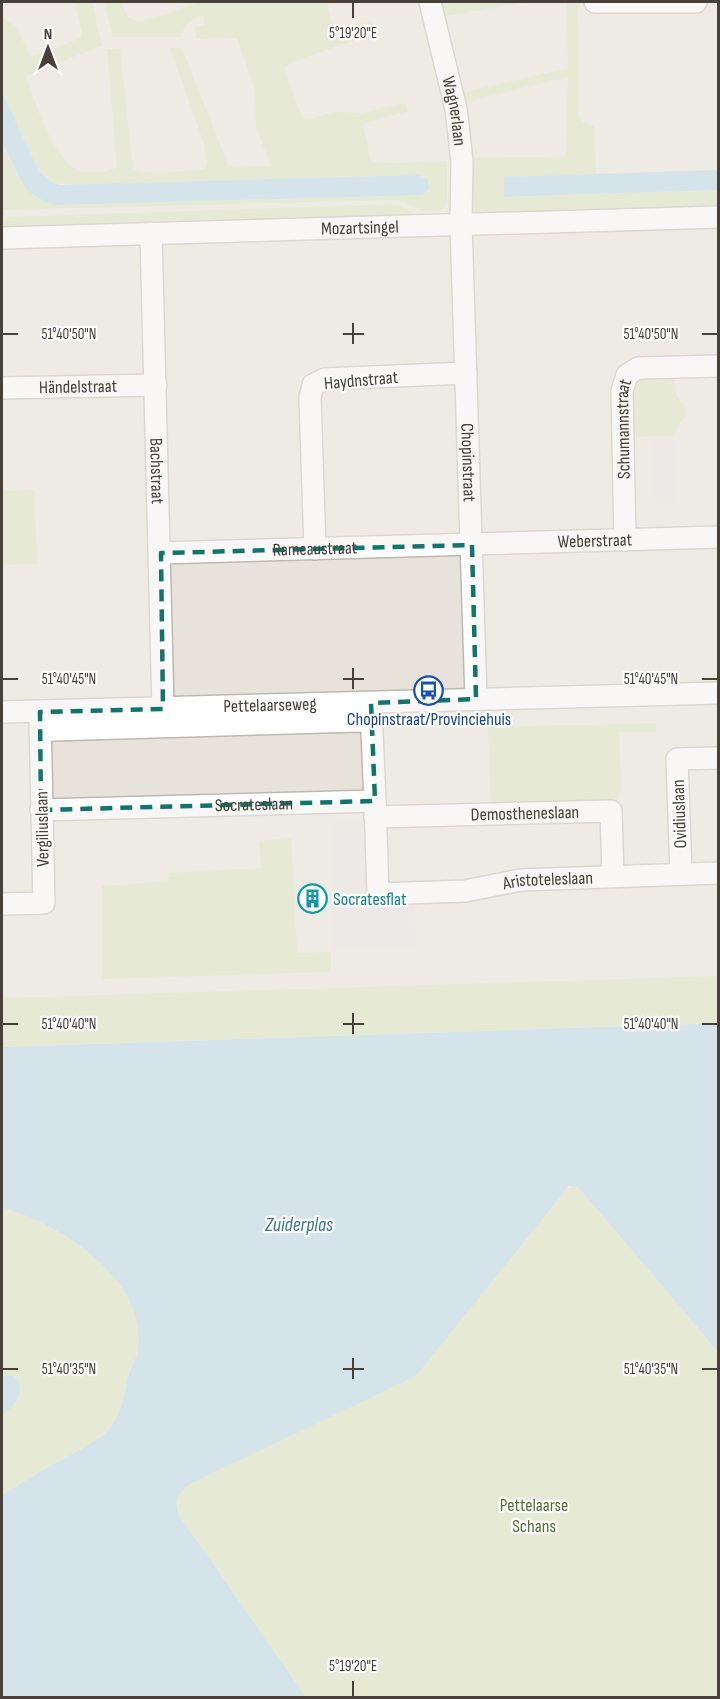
<svg xmlns="http://www.w3.org/2000/svg" width="720" height="1699" font-family="'Sofia Sans Condensed',sans-serif">
<rect width="100%" height="100%" fill="#f4f1ec"/>
<path fill="#e7e2da" d="M2,2H718V989L2,1015Z"/>
<path fill="#d4e3b9" d="M78,2H92L102,46L34,72L26,77C36,103 51,155 77,170C82,173 89,172 95,172C103,171 111,172 117,166L107,49H120L133,169C148,176 186,170 204,169L207,164L204,144L170,48H182L229,167L271,166L256,127L255,91L237,38L197,39L195,27L204,25V15C193,17 183,26 181,37H113L104,2H122L128,18L139,21L160,16L200,2H327L332,23L336,29L365,22L373,24L374,29L360,38L291,63L284,67L300,112L305,119H309L336,112L361,113L405,103L408,111L363,124L371,162L396,163L447,161V201L440,211H422L399,200L2,210V143C15,170 25,200 59,205L422,195L429,189L428,180L419,175L80,185L53,183L39,171L2,93V17L16,26L30,56L39,54L81,38L82,33L75,4Z
M460,2H530L439,17L436,6Z
M567,2H578L579,117L582,122L594,126L596,174L505,177V197L718,190V211L481,218L472,213L470,207L468,158L566,156L568,77L458,104L456,94L568,68Z
M398,204L417,216L5,229V217Z
M673,372L676,395L685,406L686,416L678,425L674,436L636,437L627,400L632,375Z
M34,490L37,564L2,565V491Z
M656,723V732H619L621,789L618,797L619,807L491,812L488,727Z
M291,838L297,953L331,952V972L102,979V886L169,881L168,873L261,868L259,841Z
M718,976V1023L2,1047V998Z
M572,1185L577,1186L718,1352V1697H306L179,1515L176,1503L178,1494Z
M2,1208C59,1223 145,1278 138,1347C137,1358 130,1367 128,1377C124,1393 122,1412 112,1425C102,1439 87,1445 72,1454C48,1466 25,1481 2,1495Z"/>
<path fill="#e3e1df" d="M674,436L676,504L655,505L653,437Z
M367,820L370,902H414L416,948L333,950L332,821Z"/>
<path fill="#b0d6e9" d="M2,93L39,171L53,183L60,185L419,175L428,180L429,189L422,195L59,205L47,203L37,197L28,191L20,179L2,143Z
M718,170V190L504,197V177Z
M718,1023V1352L577,1186H569L416,1376L192,1483C178,1494 173,1496 179,1515L306,1697H2V1495C25,1481 48,1466 72,1454C87,1445 102,1439 112,1425C122,1412 124,1393 128,1377C130,1367 137,1358 138,1347C145,1278 59,1223 2,1208V1047Z
M5,1375L14,1376C27,1390 16,1405 2,1415V1377Z"/>
<g fill="none" stroke-linecap="round" stroke-linejoin="round">
<defs>
<g id="minor">
<path id="s1" d="M430,2L456,109L462,161L461,224L476,699"/>
<path d="M595,2H696"/>
<path id="s2" d="M151,233L163,709"/>
<path id="s3" d="M2,238L718,217"/>
<path id="s4" d="M2,388L156,385"/>
<path id="s5" d="M625,540L622,391L627,375L638,368L718,366"/>
<path d="M315,549L310,397L313,385L325,379L466,373"/>
<path id="s6" d="M161,553L718,537"/>
<path d="M371,708L375,801"/>
<path id="s7" d="M2,712L718,693"/>
<path d="M40,733L53,730L357,721L372,722"/>
<path id="s8" d="M41,810L375,801L378,894L465,891L521,880L718,873"/>
<path id="s9" d="M375,817L611,811L613,876"/>
<path d="M681,874L677,759L718,758"/>
<path d="M2,904L44,903L40,718"/>
</g>
</defs>
<use href="#minor" stroke="#bfb8af" stroke-width="24"/>
<use href="#minor" stroke="#fff" stroke-width="21"/>
</g>
<path d="M0 0H720V1699H0ZM472,545L476,699L371,703L375,801L41,810L40,712L163,709L161,553Z" fill="#f4f1ec" fill-opacity=".55" fill-rule="evenodd"/>
<path fill="none" stroke="#0f766e" stroke-width="4.5" stroke-dasharray="12 8" stroke-linejoin="round" d="M472,545L476,699L371,703L375,801L41,810L40,712L163,709L161,553Z"/>
<path fill="none" stroke="#48413a" stroke-width="2" d="M353,3V18M353,323V344M3,334H18M343,334H364M702,334H717M353,668V689M3,679H18M343,679H364M702,679H717M353,1013V1034M3,1024H18M343,1024H364M702,1024H717M353,1358V1379M3,1369H18M343,1369H364M702,1369H717M353,1681V1696"/>
<defs>
<symbol id="bus-ring" viewBox="-11 -11 22 22"><circle r="9.5" fill="#fff" stroke="#1a4fb4" stroke-width="1.5"/><path d="M-5-6H5V4H4V6H2V4H-2V6H-4V4H-5ZM-3.5-4V0h7V-4ZM-3.5 1.2v1.5H-2V1.2ZM2 1.2v1.5H3.5V1.2Z" fill="#1a4fb4"/></symbol>
<symbol id="building-ring" viewBox="-11 -11 22 22"><circle r="9.5" fill="#fff" stroke="#0f9aa8" stroke-width="1.5"/><path d="M-4-6H4V6H1V3H-1V6H-4ZM-2.5-4.3h1.7v1.8h-1.7ZM.8-4.3h1.7v1.8H.8ZM-2.5-1h1.7V.8h-1.7ZM.8-1h1.7V.8H.8Z" fill="#0f9aa8"/></symbol>
</defs>
<g fill-rule="evenodd">
<use href="#bus-ring" x="412" y="674" width="33" height="33"/>
<use href="#building-ring" x="296" y="882" width="33" height="33"/>
</g>
<g text-anchor="middle" stroke-width="4.5" stroke-linejoin="round" paint-order="stroke">
<g font-size="18" fill="#48413a" stroke="#fff">
<text dy="6" stroke="none"><textPath href="#s1" startOffset="112">Wagnerlaan</textPath></text>
<text dy="6" stroke="none"><textPath href="#s3" startOffset="358">Mozartsingel</textPath></text>
<text transform="translate(361 380) rotate(-5)" y="6">Haydnstraat</text>
<text dy="6" stroke="none"><textPath href="#s4" startOffset="76">Händelstraat</textPath></text>
<text dy="6" stroke="none"><textPath href="#s5" startOffset="111">Schumannstraat</textPath></text>
<text dy="6" stroke="none"><textPath href="#s1" startOffset="464">Chopinstraat</textPath></text>
<text dy="6" stroke="none"><textPath href="#s2" startOffset="238">Bachstraat</textPath></text>
<text dy="6" stroke="none"><textPath href="#s6" startOffset="434">Weberstraat</textPath></text>
<text dy="6" stroke="none"><textPath href="#s6" startOffset="154">Rameaustraat</textPath></text>
<text dy="6" stroke="none"><textPath href="#s7" startOffset="268">Pettelaarseweg</textPath></text>
<text dy="6" stroke="none"><textPath href="#s8" startOffset="213">Socrateslaan</textPath></text>
<text dy="6" stroke="none"><textPath href="#s9" startOffset="150">Demostheneslaan</textPath></text>
<text transform="translate(679 814) rotate(-92)" y="6">Ovidiuslaan</text>
<text transform="translate(42 829) rotate(-91)" y="6">Vergiliuslaan</text>
<text dy="6" stroke="none"><textPath href="#s8" startOffset="598">Aristoteleslaan</textPath></text>
</g>
<g font-size="18" fill="#164399" stroke="#fff">
<text x="429" y="725">Chopinstraat/Provinciehuis</text>
</g>
<g font-size="18" fill="#0d838f" stroke="#fff" text-anchor="start">
<text x="333" y="905">Socratesflat</text>
</g>
<g font-size="18" fill="#507333" stroke="#fff">
<text x="534" y="1511">Pettelaarse<tspan x="534" dy="21">Schans</tspan></text>
</g>
<g font-size="20" font-style="italic" fill="#3a7899" stroke="#fff">
<text x="299" y="1231">Zuiderplas</text>
</g>
</g>
<g font-size="15" text-anchor="middle" fill="#48413a" stroke="#fff" stroke-width="4.5" stroke-linejoin="round" paint-order="stroke">
<text x="353" y="38">5°19'20"E</text>
<text x="69" y="339">51°40'50"N</text>
<text x="651" y="339">51°40'50"N</text>
<text x="69" y="684">51°40'45"N</text>
<text x="651" y="684">51°40'45"N</text>
<text x="69" y="1029">51°40'40"N</text>
<text x="651" y="1029">51°40'40"N</text>
<text x="69" y="1374">51°40'35"N</text>
<text x="651" y="1374">51°40'35"N</text>
<text x="353" y="1671">5°19'20"E</text>
</g>
<rect width="720" height="1699" fill="none" stroke="#48413a" stroke-width="6"/>
<g transform="translate(48 48)" stroke="#ffffff" stroke-width="4.5" paint-order="stroke">
<path d="M0-4.5L10 22L0 15L-10 22Z" fill="#48413a"/>
<text y="-9" font-size="16" font-weight="bold" text-anchor="middle" fill="#48413a">N</text>
</g>
</svg>
